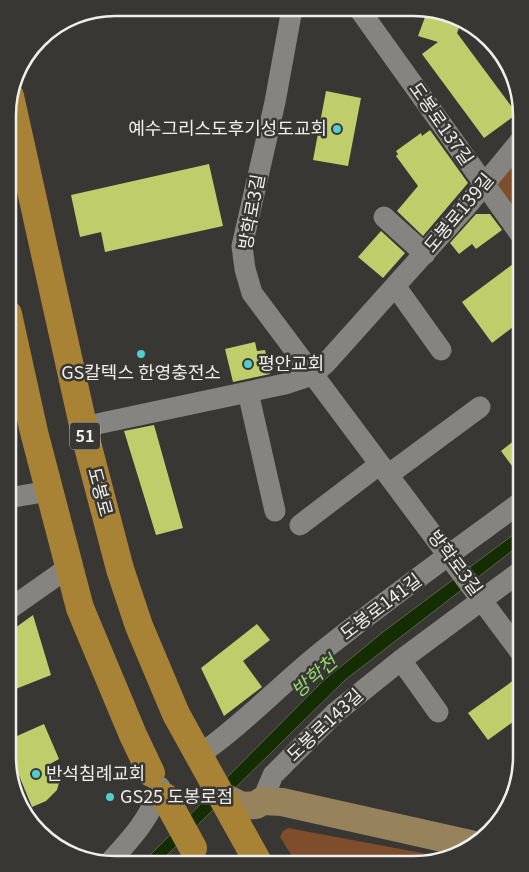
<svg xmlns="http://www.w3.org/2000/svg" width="529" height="872" font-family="Georgia,'Noto Sans KR',serif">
<rect width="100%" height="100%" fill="#383733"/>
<path fill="#7e4d2b" d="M521,149V221L493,182Z
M288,828L449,858L414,864H297L280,837L283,831Z"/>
<path fill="#142d03" stroke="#556749" d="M521,529V544L345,680L158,864H141L322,682L383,632Z"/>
<path fill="#c0cd6b" d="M428,9L434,10L461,23L457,33L517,114L484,138L422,54L438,42L418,36Z
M326,91L361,98L348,166L313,160Z
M430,130L468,183L423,236L397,211L418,186L396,156L398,154L396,151L421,133L422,136Z
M209,164L223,226L105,252L101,232L80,237L71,195Z
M476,214H490L502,230L476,249L472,244L459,254L450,243Z
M381,231L405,253L383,278L358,257Z
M521,258V321L492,343L462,302Z
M255,342L257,351L265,350L270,374L233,382L225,349Z
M154,425L183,528L156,535L124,431Z
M521,435V478L501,451Z
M33,615L51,675L8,692V633Z
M257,624L270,640L243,661L262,687L224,716L201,668Z
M521,675V716L488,740L468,713Z
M44,724L59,759L50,764L59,783L57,790L46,801L32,807L8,749V740Z"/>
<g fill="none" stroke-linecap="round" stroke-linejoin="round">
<path stroke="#858481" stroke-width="21" d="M292,9L275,102L242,246L245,269L252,293L521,653
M359,9L521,235
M384,217L425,254
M396,287L441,350
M248,392L275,511
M83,427L285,384L312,375L326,363L465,208L521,140
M388,475L480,407
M8,498L49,491
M300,525L380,464
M8,610L69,567
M401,660L438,712
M199,755C241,726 276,689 315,657C382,603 452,553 521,502
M262,801L273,775L335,713L401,660L521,571
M108,864C130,840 151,818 160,787"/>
<path stroke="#96835b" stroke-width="28" d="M220,795L242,806L256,805L262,801L282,802L470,844"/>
<path stroke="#a88235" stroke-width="28" d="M10,96L87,443L120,569L139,626L176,714L259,864
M8,314L34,432L80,608L133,735L151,773
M165,797L193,848"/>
</g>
<g fill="#52cdce" stroke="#383733" stroke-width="2">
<circle cx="337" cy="129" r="5"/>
<circle cx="141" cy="354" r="5"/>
<circle cx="248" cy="364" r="5"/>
<circle cx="36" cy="774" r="5"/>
<circle cx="110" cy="797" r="5"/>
</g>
<g text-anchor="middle" stroke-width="5" stroke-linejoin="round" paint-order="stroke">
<rect fill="#383733" stroke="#b7b7b4" stroke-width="1" x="70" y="422.5" width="30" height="27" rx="4"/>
<g font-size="16" font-weight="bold" fill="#eeeeeb">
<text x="85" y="442">51</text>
</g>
<g font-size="18" fill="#eeeeeb" stroke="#383733">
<text transform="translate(441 124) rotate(55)" y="6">도봉로137길</text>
<text transform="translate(252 212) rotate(-80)" y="6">방학로3길</text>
<text transform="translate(459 213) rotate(-50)" y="6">도봉로139길</text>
<text transform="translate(100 492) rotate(75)" y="6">도봉로</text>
<text transform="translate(455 563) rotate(53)" y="6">방학로3길</text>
<text transform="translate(381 607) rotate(-37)" y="6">도봉로141길</text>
<text transform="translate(325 725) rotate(-43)" y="6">도봉로143길</text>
</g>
<g font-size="18" fill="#eeeeeb" stroke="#383733" text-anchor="start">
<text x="327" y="135" text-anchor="end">예수그리스도후기성도교회</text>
<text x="258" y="370">평안교회</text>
<text x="141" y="379" text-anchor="middle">GS칼텍스 한영충전소</text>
<text x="46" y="780">반석침례교회</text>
<text x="120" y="803">GS25 도봉로점</text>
</g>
<g font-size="19" font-style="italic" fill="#96da71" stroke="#383733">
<text transform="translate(314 676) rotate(-41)" y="7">방학천</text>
</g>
</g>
<path d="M0 0H529V872H0ZM115 16H414A99 99 0 0 1 513 115V757A99 99 0 0 1 414 856H115A99 99 0 0 1 16 757V115A99 99 0 0 1 115 16Z" fill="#383733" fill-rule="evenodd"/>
<path fill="none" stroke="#eeeeeb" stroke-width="2.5" d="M115 16H414A99 99 0 0 1 513 115V757A99 99 0 0 1 414 856H115A99 99 0 0 1 16 757V115A99 99 0 0 1 115 16Z"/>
</svg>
